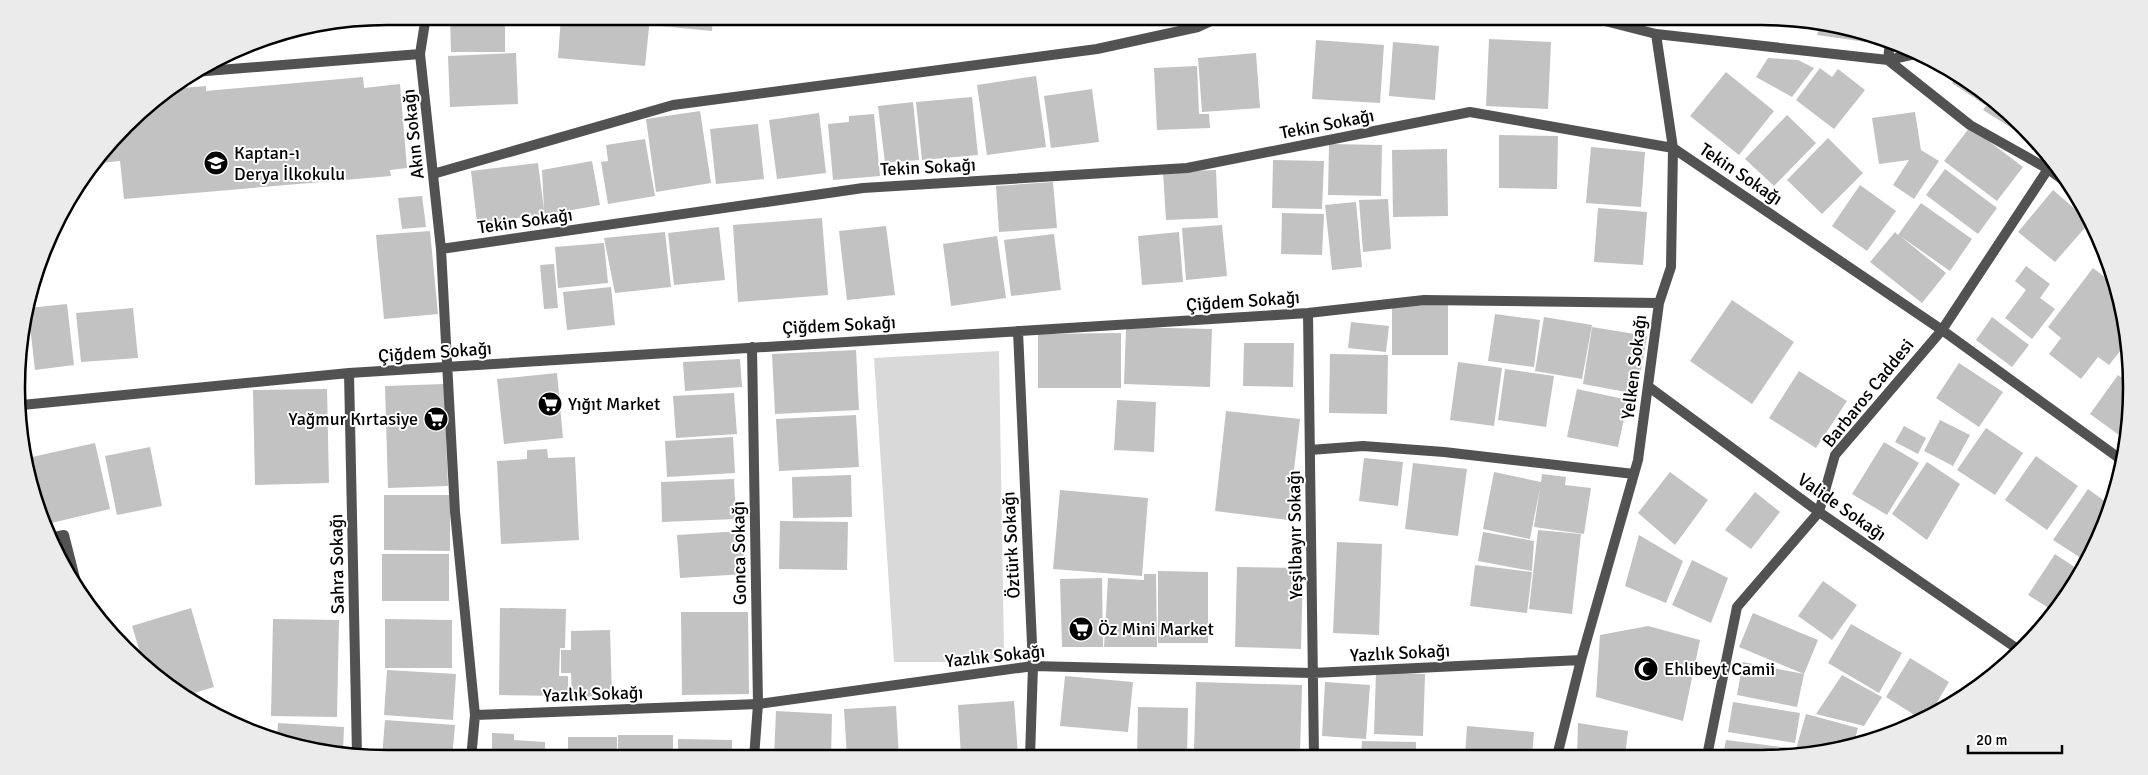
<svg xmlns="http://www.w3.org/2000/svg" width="2148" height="775" font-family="Signika,sans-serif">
<rect width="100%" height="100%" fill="#fff"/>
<path fill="#d9d9d9" d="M999,351L1004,652L987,662H894L874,358Z"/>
<path fill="#c2c2c2" d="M450,16H505V52H451Z
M561,16L650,18L645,66L558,58Z
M661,16H713L712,31L660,26Z
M1678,16H1716L1715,24Z
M1820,24L1857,29L1867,33L1866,42L1817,35Z
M1489,39L1551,42L1548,109L1486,106Z
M1316,40L1384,45L1380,103L1312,99Z
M1393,42L1439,46L1435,100L1389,96Z
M516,53L518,104L450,107L448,56Z
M1256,53L1260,108L1202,112L1198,58Z
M1768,58L1798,60L1814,68L1792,97L1756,77Z
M1197,66L1199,114H1209L1210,128L1157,130L1154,68Z
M1820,68L1832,77L1838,69L1865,90L1834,129L1796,100Z
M1726,72L1774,111L1739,155L1690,116Z
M1958,75L1991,97L1985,105L1952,83Z
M1036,76L1046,147L987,155L977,85Z
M363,77L364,88L400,84L407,168L390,170L391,176L124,199L120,161L100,163L143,108L169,89L206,86V91Z
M1092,89L1099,142L1051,148L1044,96Z
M972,97L978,155L922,160L916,102Z
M1992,98L2029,133L2026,137L1983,110Z
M913,102L919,160L885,163L878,106Z
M700,111L711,183L656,192L646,119Z
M1915,112L1921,150L1939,161L1914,199L1893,185L1909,160L1879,164L1872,118Z
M819,113L826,173L777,179L769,120Z
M874,114L880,176L833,180L828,124L849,122V116Z
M1787,115L1816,143L1774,186L1745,159Z
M758,124L764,179L716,184L710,129Z
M1970,127L2023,167L1997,201L1944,161Z
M1499,135L1558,136L1557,189L1499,188Z
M1828,138L1863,173L1822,214L1787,180Z
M645,139L655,196L608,204L601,162L608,161L606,145Z
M1329,144L1382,145L1381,196L1328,195Z
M1591,147L1645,152L1641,207L1586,203Z
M1447,149L1448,216L1393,217L1392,150Z
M1273,160L1324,161L1322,209L1272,208Z
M592,161L600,205L544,215L477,223L471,171L538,163L544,210L542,170Z
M1945,169L1997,208L1978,234L1926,195Z
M1216,170L1218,218L1166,220L1163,172Z
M1053,182L1057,228L999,232L996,186Z
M1860,185L1896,211L1867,251L1832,226Z
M2053,190L2090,222L2055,262L2018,232Z
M422,196L426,227L402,229L398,198Z
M1388,199L1391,249L1363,252L1359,200Z
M1356,202L1362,267L1332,270L1325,205Z
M1921,203L1972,239L1950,271L1900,236L1946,273L1922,303L1870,262L1895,232L1898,235Z
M1598,208L1647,212L1643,265L1594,262Z
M1282,213L1324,214L1322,255L1281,254Z
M822,218L828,295L738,302L733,225Z
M1222,225L1227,276L1186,280L1182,228Z
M886,226L895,295L847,300L839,231Z
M719,227L725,280L674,285L668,233Z
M430,231L438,314L384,319L376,235Z
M665,232L671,287L615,293L604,238Z
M1179,232L1183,282L1142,285L1138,236Z
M1054,234L1061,290L1011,296L1004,240Z
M997,236L1006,298L951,306L943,244Z
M604,243L608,283L558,288L555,247Z
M554,264L558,308L544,309L540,265Z
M2026,266L2050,284L2040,298L2055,309L2032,339L2005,318L2026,290L2015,281Z
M2093,268L2116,286L2129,340L2109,365L2098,357L2081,379L2049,354L2061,338L2048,327Z
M611,287L615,325L567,330L563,292Z
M1732,300L1794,342L1752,404L1690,361Z
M67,304L74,365L35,370L28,308Z
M1392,305H1448V355H1392Z
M133,308L138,358L81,362L76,313Z
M1495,314L1540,320L1534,367L1488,361Z
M1544,317L1592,325L1582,379L1535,371Z
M1992,317L2029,345L2012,367L1976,340Z
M1351,322L1389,326L1386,352L1348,348Z
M23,324L26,361H20L19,339Z
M1126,327L1212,329L1210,387L1124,384Z
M1592,327L1647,336L1637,394L1583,384Z
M1121,333V388H1038V334Z
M1244,343H1294L1293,387L1243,386Z
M856,350L859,410L775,414L772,354Z
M1330,354L1388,355L1387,414L1329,413Z
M740,359L742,387L685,391L683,362Z
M1458,362L1502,368L1494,426L1450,420Z
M1959,363L2003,392L1979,427L1936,398Z
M1505,369L1554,376L1546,427L1498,420Z
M1799,371L1847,401L1816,448L1769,418Z
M557,373L563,438L504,444L497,379Z
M2118,375L2130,383L2131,412L2126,440L2090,414Z
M444,384L448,486L388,488L385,386Z
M327,389L329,483L255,485L253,390Z
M1577,389L1628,400L1618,447L1567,437Z
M734,393L737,434L676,438L673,396Z
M1117,400L1156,402L1154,452L1114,450Z
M1226,411L1300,419L1288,520L1215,511Z
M856,415L859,467L779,471L776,419Z
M1940,420L1970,435L1953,466L1924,451Z
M1904,426L1926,438L1918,454L1895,442Z
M1986,428L2023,453L1995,495L1957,470Z
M733,437L735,473L667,477L665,441Z
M1884,442L1919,463L1887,515L1852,494Z
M95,443L110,509L43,525L23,459Z
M150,447L162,506L117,515L105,456Z
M547,449L548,458L575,457L579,540L501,544L497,461L527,459V450Z
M2036,456L2078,486L2047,530L2005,500Z
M1364,458L1403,462L1398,506L1359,501Z
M1927,462L1960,484L1927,540L1892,514Z
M1413,463L1467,469L1458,536L1405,529Z
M1494,472L1541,482L1542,474L1566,477L1565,485L1591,488L1584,534L1534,527L1540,488L1530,539L1483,529Z
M1670,472L1708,500L1675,545L1638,513Z
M851,475L852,517L793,518L792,477Z
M734,479L736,519L662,522L661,482Z
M2088,489L2110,505L2087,562L2053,540Z
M1060,490L1148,498L1142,576L1053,569Z
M1755,492L1780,512L1751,549L1725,530Z
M384,495H450V551L384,550Z
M780,521L848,522L847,570L779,569Z
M1538,530L1581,534L1572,614L1529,609Z
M742,531L745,574L680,578L677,535Z
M1483,532L1534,541L1532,571L1478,561Z
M1639,535L1683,561L1666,603L1625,586Z
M1337,542L1382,544L1379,635L1333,633Z
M382,554H449V601H382Z
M2055,554L2082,572L2052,610L2028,595Z
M1692,560L1728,578L1711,623L1672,605Z
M1475,565L1532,572L1527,613L1470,606Z
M1237,567L1303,568L1301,649L1235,647Z
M1158,571L1208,572V643H1158Z
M1144,574H1156L1157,647H1104L1108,578L1144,580Z
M1102,578L1103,647H1062L1060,579Z
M1823,581L1857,605L1832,640L1798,616Z
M191,608L214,687L184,696L162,682L143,662L132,626Z
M500,608L566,609L565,648H560L559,676H568V696L499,695Z
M681,612H748L749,694L682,695Z
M1753,613L1818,640L1804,674L1739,647Z
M273,619L339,620L337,717L271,716Z
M385,619L452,620V668H385Z
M1851,624L1902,653L1879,693L1828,663Z
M1648,626L1700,640L1683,721L1596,697L1600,635Z
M610,630L612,696L572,697L571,673H561V650H571V631Z
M1910,658L1949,682L1927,719L1924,721L1886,697Z
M1743,662L1804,674L1797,707L1737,695Z
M387,670L456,674L453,720L384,715Z
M1376,672L1425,674L1423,736L1374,734Z
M1842,675L1882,697L1864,726L1816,714Z
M1065,676L1133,682L1128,732L1060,726Z
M1196,682L1302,685L1300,753L1194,749Z
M1325,682L1370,685L1366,739L1322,736Z
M1962,687L1969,691L1953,702Z
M1014,701L1018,755L961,757L958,705Z
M1733,702L1800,713L1795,743L1728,732Z
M896,706L899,758H847L844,709Z
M1138,707L1188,708L1187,757H1137Z
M776,711L832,714L831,758H774Z
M1806,714L1858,728L1854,742L1809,756H1794Z
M236,718L237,726L223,720Z
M385,720L455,725L452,759L382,758Z
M278,723L344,727L343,753L291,746L277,741Z
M1578,723L1628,731L1625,756H1577Z
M1467,726L1534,732L1532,756H1465Z
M492,733L514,734V740L545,742V758L492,759Z
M618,735H673V758H618Z
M568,737H617V758H568Z
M678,739L732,740V758H678Z
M1726,740L1789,748L1788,756H1723Z
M1362,741L1416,742V756L1361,757Z"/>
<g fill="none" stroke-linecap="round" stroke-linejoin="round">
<path stroke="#525252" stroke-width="10" d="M426,16L420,54L441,249L455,512L475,715L471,759
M1586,16L1601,20
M1656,34L1888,60L1920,53
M1890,41L1888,60L1970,125L2048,169L2070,185
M194,72L420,54
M433,174L673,105L1097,49L1198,27L1222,16
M441,249L863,188L1187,168L1470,112L1673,148L1942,330L2123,461
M1308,313L1314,757
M1018,331L1033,666L1030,757
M752,347L758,704L754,758
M349,373L357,755
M1649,387L1819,512L2019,650
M22,405L349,373L1308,313L1424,300L1659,303
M1310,450L1363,446L1444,452L1634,474
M49,538L64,535L79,594
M475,715L758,704L1033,666L1313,673L1581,660
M1557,756L1581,660L1638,460L1659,303L1671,267L1673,148L1656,34L1601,20L1602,16
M1707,756L1737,607L1819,512L1835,455L1942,330L2048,169"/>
</g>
<defs>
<symbol id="school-disc" viewBox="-11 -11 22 22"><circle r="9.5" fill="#000" stroke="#fff"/><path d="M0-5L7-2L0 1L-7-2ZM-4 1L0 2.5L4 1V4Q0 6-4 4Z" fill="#fff"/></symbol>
<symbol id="supermarket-disc" viewBox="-11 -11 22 22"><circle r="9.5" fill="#000" stroke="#fff"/><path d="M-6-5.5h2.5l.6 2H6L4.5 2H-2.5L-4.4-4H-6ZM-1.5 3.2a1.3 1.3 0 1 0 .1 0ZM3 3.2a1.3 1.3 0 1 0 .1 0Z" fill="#fff"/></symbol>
<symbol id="mosque-disc" viewBox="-11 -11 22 22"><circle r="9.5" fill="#000" stroke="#fff"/><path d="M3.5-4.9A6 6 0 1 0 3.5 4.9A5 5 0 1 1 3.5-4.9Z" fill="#fff"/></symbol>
</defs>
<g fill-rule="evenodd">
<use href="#school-disc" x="202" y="149" width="28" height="28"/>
<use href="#supermarket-disc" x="536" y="390" width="28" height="28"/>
<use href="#supermarket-disc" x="422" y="405" width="28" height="28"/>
<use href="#supermarket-disc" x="1067" y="615" width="28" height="28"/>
<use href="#mosque-disc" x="1632" y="655" width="28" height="28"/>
</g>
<g text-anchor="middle" stroke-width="4" stroke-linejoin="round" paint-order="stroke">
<g font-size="18" fill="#000" stroke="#fff">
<text transform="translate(1327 124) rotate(-11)" y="6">Tekin Sokağı</text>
<text transform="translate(413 134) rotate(-96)" y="6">Akın Sokağı</text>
<text transform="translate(928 167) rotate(-3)" y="6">Tekin Sokağı</text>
<text transform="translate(1741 174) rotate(34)" y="6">Tekin Sokağı</text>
<text transform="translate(525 221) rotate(-8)" y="6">Tekin Sokağı</text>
<text transform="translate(1243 301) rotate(-4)" y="6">Çiğdem Sokağı</text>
<text transform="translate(839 325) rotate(-3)" y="6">Çiğdem Sokağı</text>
<text transform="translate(435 352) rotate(-4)" y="6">Çiğdem Sokağı</text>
<text transform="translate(1634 367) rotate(-83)" y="6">Yelken Sokağı</text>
<text transform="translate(1868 393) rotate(-51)" y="6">Barbaros Caddesi</text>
<text transform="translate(1842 507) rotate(35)" y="6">Valide Sokağı</text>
<text transform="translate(1295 535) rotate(-91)" y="6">Yeşilbayır Sokağı</text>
<text transform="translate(1011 545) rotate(-93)" y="6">Öztürk Sokağı</text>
<text transform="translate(739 553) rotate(-91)" y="6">Gonca Sokağı</text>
<text transform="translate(337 564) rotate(-91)" y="6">Sahra Sokağı</text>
<text transform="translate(1400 653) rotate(-3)" y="6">Yazlık Sokağı</text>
<text transform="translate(995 656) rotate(-6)" y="6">Yazlık Sokağı</text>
<text transform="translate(593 694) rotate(-2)" y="6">Yazlık Sokağı</text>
</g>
<g font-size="18" fill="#000" stroke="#fff" text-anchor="start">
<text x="234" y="159">Kaptan-ı<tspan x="234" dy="21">Derya İlkokulu</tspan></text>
<text x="568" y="410">Yığıt Market</text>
<text x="418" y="425" text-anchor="end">Yağmur Kırtasiye</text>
<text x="1098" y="635">Öz Mini Market</text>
<text x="1664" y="675">Ehlibeyt Camii</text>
</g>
</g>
<path d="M0 0H2148V775H0ZM387 25H1761A362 362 0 0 1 2123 387V388A362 362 0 0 1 1761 750H387A362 362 0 0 1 25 388V387A362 362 0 0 1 387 25Z" fill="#ebebeb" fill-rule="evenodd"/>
<path fill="none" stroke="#000" stroke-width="2.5" d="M387 25H1761A362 362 0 0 1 2123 387V388A362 362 0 0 1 1761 750H387A362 362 0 0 1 25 388V387A362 362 0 0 1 387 25Z"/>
<path d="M1968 745v8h94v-8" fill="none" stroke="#000000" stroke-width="2.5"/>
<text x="1976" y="745" font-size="15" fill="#000000" stroke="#ffffff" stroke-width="4" paint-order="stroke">20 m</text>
</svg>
